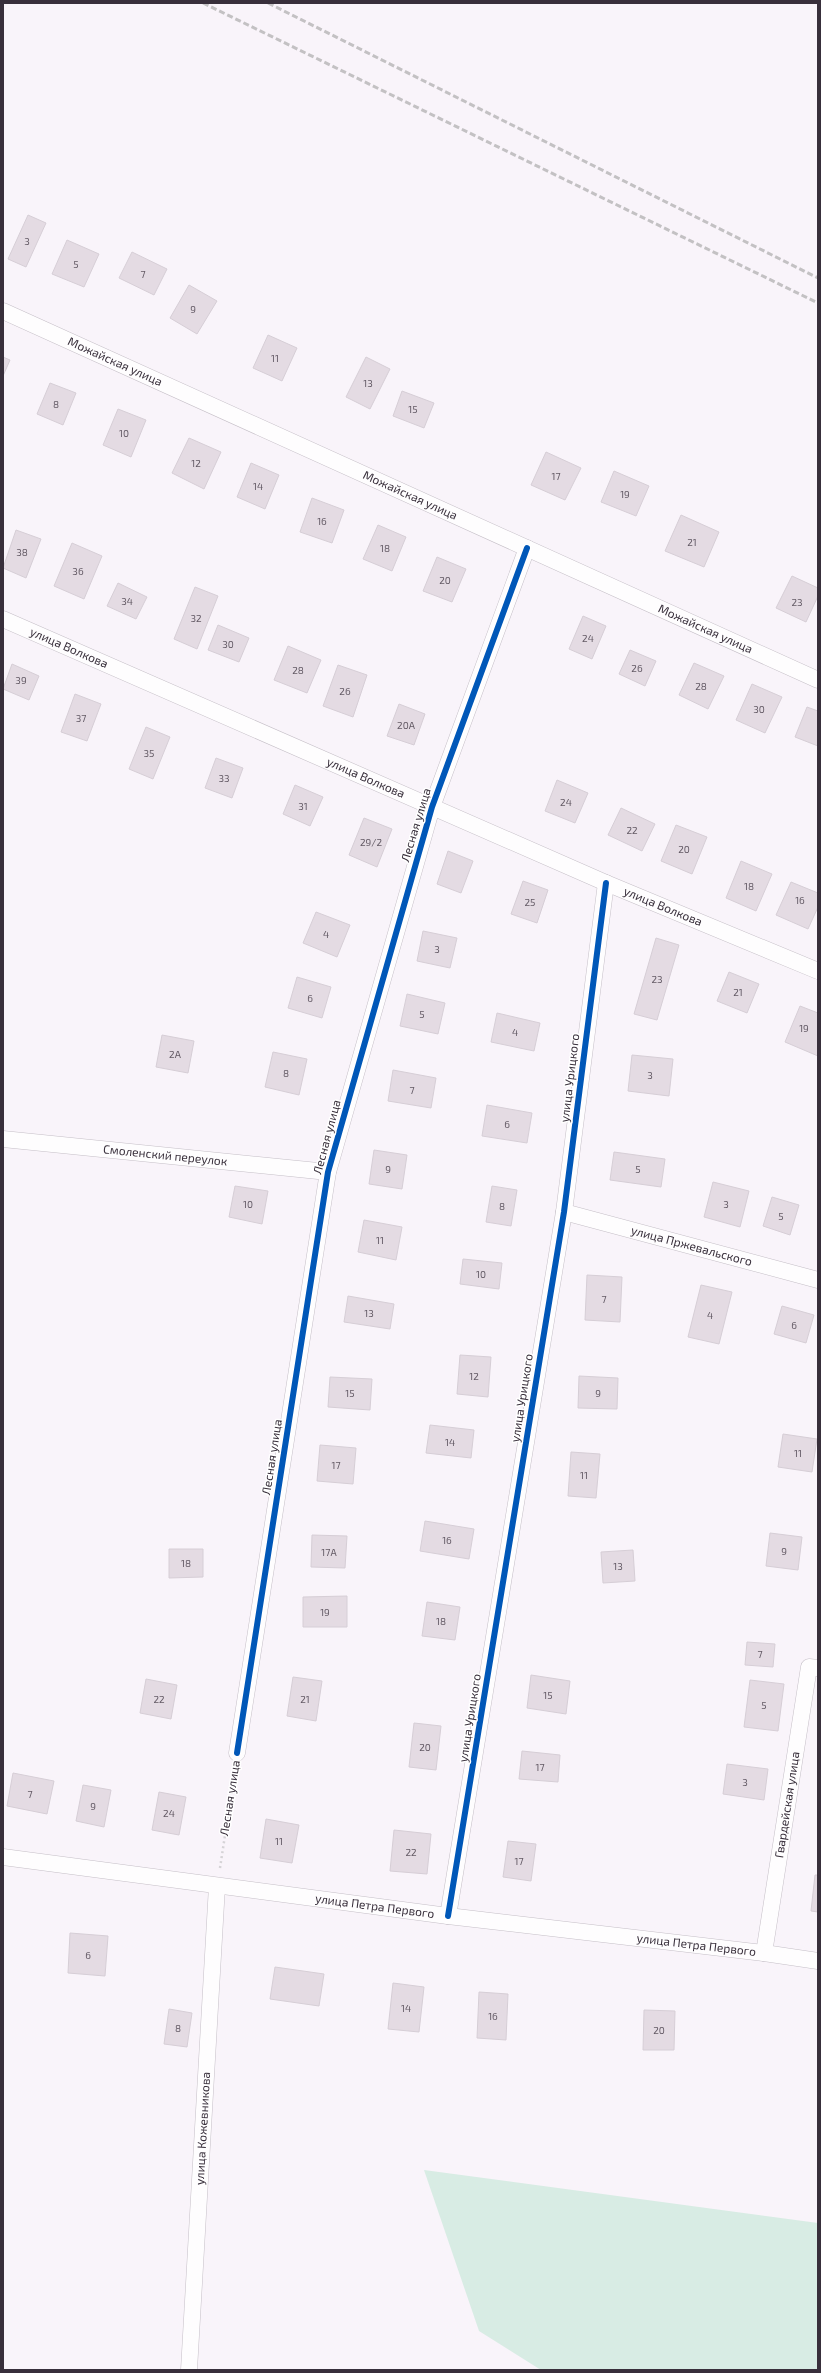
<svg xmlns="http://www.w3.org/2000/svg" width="821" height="2373" font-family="'Exo 2',sans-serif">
<rect width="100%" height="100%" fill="#f9f4fa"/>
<path fill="#d8ece4" d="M424,2170L818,2223V2370H541L479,2331Z"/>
<path fill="#e4dbe3" stroke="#d6ced6" d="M28,215L46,223L26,267L8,259Z
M67,240L99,254L84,287L52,274Z
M132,252L167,269L154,295L119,278Z
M189,285L217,301L197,334L170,318Z
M268,335L297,348L282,381L253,368Z
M3,357L10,360L3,376Z
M366,357L390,369L370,409L346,397Z
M50,383L76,393L63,425L37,414Z
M402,391L434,403L424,428L393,416Z
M118,409L146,420L131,457L103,445Z
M189,438L221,452L204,489L172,473Z
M546,452L581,468L565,500L531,485Z
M251,463L279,475L265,509L237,497Z
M614,471L649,486L636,516L601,502Z
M312,498L344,510L332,543L300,532Z
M681,515L719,532L704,567L665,551Z
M378,525L406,537L392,571L363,559Z
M16,530L41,539L26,578L3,568Z
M72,543L102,556L84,599L54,586Z
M437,557L466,569L452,602L423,591Z
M792,576L818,588V596L806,622L776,608Z
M118,583L147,597L136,619L107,606Z
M195,587L218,596L197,649L174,639Z
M583,616L606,626L592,659L569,649Z
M218,625L249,638L239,662L208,650Z
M288,646L321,660L307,693L274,680Z
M630,650L656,661L645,686L619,674Z
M694,663L724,676L708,709L679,695Z
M12,664L39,676L29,700L3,689Z
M338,665L367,675L353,717L323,706Z
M752,684L782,697L765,733L736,720Z
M75,694L101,704L87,741L61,732Z
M399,704L425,714L414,745L387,736Z
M807,707L818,711V746L795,737Z
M146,727L170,737L153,779L129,769Z
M216,758L243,768L232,798L205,788Z
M557,780L588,793L575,823L545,811Z
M295,785L323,797L310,826L283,814Z
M621,808L655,824L642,851L608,835Z
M364,818L392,829L377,867L349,855Z
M676,825L707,837L692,874L661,861Z
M448,851L473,861L461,893L437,884Z
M741,861L772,874L756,911L726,898Z
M523,881L548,890L537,923L511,914Z
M791,882L818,893V907L808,929L776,915Z
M316,912L350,925L337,957L303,943Z
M423,931L457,938L450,968L417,961Z
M656,938L679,945L657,1020L634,1014Z
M729,972L759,984L747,1013L717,1001Z
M297,977L331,987L322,1018L288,1008Z
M407,994L445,1003L438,1034L400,1026Z
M800,1006L818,1013V1056L785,1042Z
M497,1013L540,1023L534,1051L491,1042Z
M162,1035L194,1041L188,1073L156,1067Z
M273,1052L307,1059L299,1095L265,1087Z
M632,1055L673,1059L669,1096L628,1091Z
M393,1070L436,1078L431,1108L388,1101Z
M487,1105L532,1113L527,1143L482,1136Z
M374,1150L407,1155L402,1189L369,1184Z
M614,1152L665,1159L661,1187L610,1180Z
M713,1182L749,1191L740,1227L704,1217Z
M235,1186L268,1191L262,1224L229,1217Z
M492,1186L517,1190L511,1226L486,1222Z
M772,1197L799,1205L790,1235L763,1226Z
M364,1220L402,1227L396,1260L358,1252Z
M463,1259L502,1263L499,1289L460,1284Z
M587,1275L622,1277L620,1322L585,1320Z
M701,1285L732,1292L719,1344L688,1337Z
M348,1296L394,1304L390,1329L344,1322Z
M782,1306L814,1315L806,1343L774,1334Z
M460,1355L491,1357L488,1397L457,1394Z
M579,1376L618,1378L617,1409L578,1408Z
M330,1377L372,1379L370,1410L328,1407Z
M430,1425L474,1430L471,1458L426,1453Z
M783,1434L817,1439L812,1472L778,1467Z
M320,1445L356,1448L353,1484L317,1481Z
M571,1452L600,1454L596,1498L568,1496Z
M425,1521L474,1529L469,1559L420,1551Z
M770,1533L802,1537L798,1570L766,1566Z
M312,1535L347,1536L345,1568L311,1567Z
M169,1549H203V1577L169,1578Z
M633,1550L635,1581L603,1583L601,1552Z
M347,1596V1627H303V1597Z
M427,1602L460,1607L455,1640L422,1636Z
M747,1642L775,1644L773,1667L745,1665Z
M531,1675L570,1681L566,1714L527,1708Z
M293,1677L322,1681L316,1721L287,1716Z
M146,1679L177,1685L171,1719L140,1713Z
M750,1680L784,1684L778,1731L744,1727Z
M414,1723L441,1726L436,1770L409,1767Z
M522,1751L560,1755L558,1782L519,1779Z
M727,1764L768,1769L764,1800L723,1794Z
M13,1773L54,1781L47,1814L7,1806Z
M83,1785L111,1790L104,1827L76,1821Z
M159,1792L186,1797L179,1835L152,1830Z
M266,1819L299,1825L292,1863L260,1858Z
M394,1830L431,1834L427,1874L390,1871Z
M508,1841L536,1844L531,1881L503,1877Z
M815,1875H818V1912L811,1911Z
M70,1933L108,1936L105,1976L68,1973Z
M275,1967L324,1974L319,2006L270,1999Z
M393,1983L424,1987L419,2032L388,2029Z
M479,1992L508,1994L506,2040L477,2038Z
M169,2009L192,2013L187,2047L164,2044Z
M644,2010L675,2011L674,2050H643Z"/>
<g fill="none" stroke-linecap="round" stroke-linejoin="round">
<defs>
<g id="minor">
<path id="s1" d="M3,311L818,680"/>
<path id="s2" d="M3,619L606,883L818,971"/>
<path id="s3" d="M3,1139L328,1172"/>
<path id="s4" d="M564,1212L818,1280"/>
<path d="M237,1753L328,1172L432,807L527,548"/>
<path id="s5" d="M3,1857L448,1916L764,1953L818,1961"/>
<path d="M448,1916L564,1212L606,883"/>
<path id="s6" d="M764,1953L809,1667L818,1668"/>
<path id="s7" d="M189,2370L217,1886"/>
</g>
</defs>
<use href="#minor" stroke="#c5bfc7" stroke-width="17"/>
<path stroke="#d5d3d6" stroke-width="2.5" stroke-dasharray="2 3" stroke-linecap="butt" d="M220,1868L235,1770"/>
<use href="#minor" stroke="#fefdfe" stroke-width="16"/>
<path stroke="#c3c1c3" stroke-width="3" stroke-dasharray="6 3" stroke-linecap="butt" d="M203,3L818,303
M268,3L818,278"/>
<defs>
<path id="cycleway" d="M237,1753L328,1172L432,807L527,548
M448,1916L564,1212L606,883"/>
</defs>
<use href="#cycleway" stroke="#fff" stroke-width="8"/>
<use href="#cycleway" stroke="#0057b8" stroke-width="6"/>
</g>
<g text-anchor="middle" stroke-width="3" stroke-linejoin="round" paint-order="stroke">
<g font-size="10" fill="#635a65">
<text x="27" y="245">3</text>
<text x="76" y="268">5</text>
<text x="143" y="278">7</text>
<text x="193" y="313">9</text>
<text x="275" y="362">11</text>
<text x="368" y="387">13</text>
<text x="56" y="408">8</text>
<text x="413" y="413">15</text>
<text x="124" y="437">10</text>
<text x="196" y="467">12</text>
<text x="556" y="480">17</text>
<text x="258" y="490">14</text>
<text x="625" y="498">19</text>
<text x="322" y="525">16</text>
<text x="692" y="546">21</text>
<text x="385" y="552">18</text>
<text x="22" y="556">38</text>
<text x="78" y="575">36</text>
<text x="445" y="584">20</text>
<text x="127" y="605">34</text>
<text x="797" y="606">23</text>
<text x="196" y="622">32</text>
<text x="588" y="642">24</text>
<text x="228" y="648">30</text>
<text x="637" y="672">26</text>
<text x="298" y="674">28</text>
<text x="21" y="684">39</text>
<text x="701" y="690">28</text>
<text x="345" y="695">26</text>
<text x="759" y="713">30</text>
<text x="81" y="722">37</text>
<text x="406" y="729">20А</text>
<text x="149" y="757">35</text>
<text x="224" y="782">33</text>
<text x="566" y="806">24</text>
<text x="303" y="810">31</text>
<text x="632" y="834">22</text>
<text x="371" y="846">29/2</text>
<text x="684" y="853">20</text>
<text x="749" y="890">18</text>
<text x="800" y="904">16</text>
<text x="530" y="906">25</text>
<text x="326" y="938">4</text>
<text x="437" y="953">3</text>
<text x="657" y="983">23</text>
<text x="738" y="996">21</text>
<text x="310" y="1002">6</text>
<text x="422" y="1018">5</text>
<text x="804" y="1032">19</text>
<text x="515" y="1036">4</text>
<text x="175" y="1058">2А</text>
<text x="286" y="1077">8</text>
<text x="650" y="1079">3</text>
<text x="412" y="1094">7</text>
<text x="507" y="1128">6</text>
<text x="388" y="1173">9</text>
<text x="638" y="1173">5</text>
<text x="248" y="1208">10</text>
<text x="726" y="1208">3</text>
<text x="502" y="1210">8</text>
<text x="781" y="1220">5</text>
<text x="380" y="1244">11</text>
<text x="481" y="1278">10</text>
<text x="604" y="1303">7</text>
<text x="369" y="1317">13</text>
<text x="710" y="1319">4</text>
<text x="794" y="1329">6</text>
<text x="474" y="1380">12</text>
<text x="350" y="1397">15</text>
<text x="598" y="1397">9</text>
<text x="450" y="1446">14</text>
<text x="798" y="1457">11</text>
<text x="336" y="1469">17</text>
<text x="584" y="1479">11</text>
<text x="447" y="1544">16</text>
<text x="784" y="1555">9</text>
<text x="329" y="1556">17А</text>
<text x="186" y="1567">18</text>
<text x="618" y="1570">13</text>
<text x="325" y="1616">19</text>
<text x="441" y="1625">18</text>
<text x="760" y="1658">7</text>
<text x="548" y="1699">15</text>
<text x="159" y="1703">22</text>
<text x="305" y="1703">21</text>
<text x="764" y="1709">5</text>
<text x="425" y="1751">20</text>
<text x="540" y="1771">17</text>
<text x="745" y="1786">3</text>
<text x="30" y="1798">7</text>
<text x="93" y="1810">9</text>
<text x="169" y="1817">24</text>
<text x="279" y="1845">11</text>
<text x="411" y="1856">22</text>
<text x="519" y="1865">17</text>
<text x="88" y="1959">6</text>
<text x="406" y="2012">14</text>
<text x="493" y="2020">16</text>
<text x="178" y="2032">8</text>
<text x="659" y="2034">20</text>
</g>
<g font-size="12" fill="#382f3b" stroke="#fff">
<text dy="4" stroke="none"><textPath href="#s1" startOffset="123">Можайская улица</textPath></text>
<text dy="4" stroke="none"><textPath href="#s1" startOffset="447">Можайская улица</textPath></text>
<text dy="4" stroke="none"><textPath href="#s1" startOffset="771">Можайская улица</textPath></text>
<text dy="4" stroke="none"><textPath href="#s2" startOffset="72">улица Волкова</textPath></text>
<text dy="4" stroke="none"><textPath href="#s2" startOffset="396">улица Волкова</textPath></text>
<text transform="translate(416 825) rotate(-73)" y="4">Лесная улица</text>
<text dy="4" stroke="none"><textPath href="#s2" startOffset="720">улица Волкова</textPath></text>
<text transform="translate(570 1078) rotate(-83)" y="4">улица Урицкого</text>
<text transform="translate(327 1137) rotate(-75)" y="4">Лесная улица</text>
<text dy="4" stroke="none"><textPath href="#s3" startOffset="163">Смоленский переулок</textPath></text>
<text dy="4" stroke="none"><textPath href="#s4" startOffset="132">улица Пржевальского</textPath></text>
<text transform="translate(522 1398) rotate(-81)" y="4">улица Урицкого</text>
<text transform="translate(272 1457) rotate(-81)" y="4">Лесная улица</text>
<text transform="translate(470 1718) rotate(-81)" y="4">улица Урицкого</text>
<text transform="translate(230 1798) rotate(-81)" y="4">Лесная улица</text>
<text dy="4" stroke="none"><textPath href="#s6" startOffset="150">Гвардейская улица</textPath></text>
<text dy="4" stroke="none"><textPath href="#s5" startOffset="375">улица Петра Первого</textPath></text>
<text dy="4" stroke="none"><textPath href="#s5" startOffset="699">улица Петра Первого</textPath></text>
<text dy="4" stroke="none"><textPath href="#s7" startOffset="242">улица Кожевникова</textPath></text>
</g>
</g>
<rect width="821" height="2373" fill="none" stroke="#382f3b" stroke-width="8"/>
</svg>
